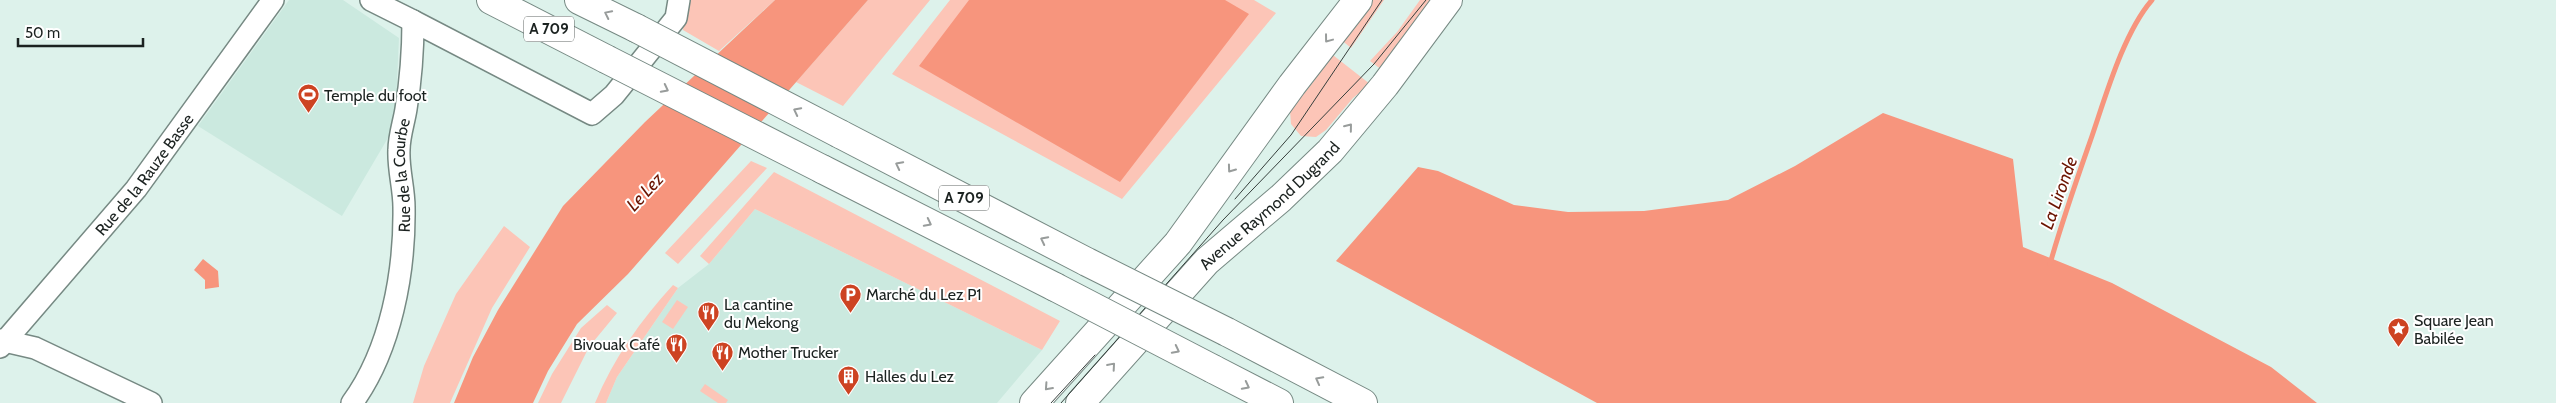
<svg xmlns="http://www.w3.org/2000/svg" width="2556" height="403" font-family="Cabin,sans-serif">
<rect width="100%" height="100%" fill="#ddf2eb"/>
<path fill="#cbe9df" d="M289,0H343L399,38L395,126L342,216L198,126Z
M755,209L1042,350L997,403H606L617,377L678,288L709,264Z"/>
<path fill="#fcc5b7" d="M685,0H775L719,51L683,30Z
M868,0H930L843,106L796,82Z
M950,0H1254L1276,13L1122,199L892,74Z
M1367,0H1384L1351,48L1339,38Z
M1420,0H1435L1382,70L1370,61L1397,32Z
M1329,52L1370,84L1353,98L1326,130L1316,137L1301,136L1291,124L1290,111L1314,81Z
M751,161L767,168L678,264L665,253Z
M774,172L1060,321L1042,350L755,209L709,264L700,256Z
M504,226L530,247L492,308L450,403H413L424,366L456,294Z
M673,285L678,288L617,377L606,403H595C613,359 641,320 673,285Z
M677,300L688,307L673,329L662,322Z
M607,305L617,313L589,347L561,403H538L552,374L581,328Z
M705,384L728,400L726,403H718L700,391Z"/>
<path fill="#f7957d" d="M775,0H868L628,274L577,324L548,371L533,403H454L473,357L498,310L563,206L645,122Z
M969,0H1225L1249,14L1120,182L919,66Z
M1883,113L2013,159L2023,247L2112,283L2271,367L2317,403H1597L1336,261L1418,167L1438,171L1514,205L1568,212L1644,211L1728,200L1795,166Z
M203,259L218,271L219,287L205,289V280L194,270Z"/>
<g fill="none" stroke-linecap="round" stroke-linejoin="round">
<path stroke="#f7957d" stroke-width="5" d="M2050,264C2062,221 2077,179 2092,136C2106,95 2124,32 2152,0"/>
<defs>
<g id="minor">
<path d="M371,0L413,21"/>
<path d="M0,340L35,348L151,403"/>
<path id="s1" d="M0,347L136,189L273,0"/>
<path id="s2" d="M352,403C391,350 405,272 404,207C404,188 398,169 399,150C399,136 404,122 406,109C411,79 413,51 413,21L592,114L614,95L676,18L679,0"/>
</g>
<g id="major">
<path d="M1034,403L1178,243L1292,85L1358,0"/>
<path id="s3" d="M1080,403L1207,261L1281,198L1330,151L1385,85L1448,0"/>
</g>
<path id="highway" d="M491,0L606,59
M579,0L636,28
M840,134L1087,262
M822,169L1055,287
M1227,332L1363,403
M1213,369L1279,403"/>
</defs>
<use href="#minor" stroke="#768983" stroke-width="24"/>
<use href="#major" stroke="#768983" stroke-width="30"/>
<use href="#highway" stroke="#768983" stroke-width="30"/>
<use href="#minor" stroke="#fff" stroke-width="21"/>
<use href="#major" stroke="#fff" stroke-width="28"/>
<use href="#highway" stroke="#fff" stroke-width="28"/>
<path stroke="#363f3c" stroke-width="1" d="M1235,199L1291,135L1382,0
M1051,403L1095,355
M1061,403L1223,220L1374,64L1426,0"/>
<defs>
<path id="highway-bridge" d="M636,28L840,134
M606,59L822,169
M1087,262L1227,332
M1055,287L1213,369"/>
</defs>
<use href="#highway-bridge" stroke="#768983" stroke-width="30" stroke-linecap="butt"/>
<use href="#highway-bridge" stroke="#fff" stroke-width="28"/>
</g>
<defs><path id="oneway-chevron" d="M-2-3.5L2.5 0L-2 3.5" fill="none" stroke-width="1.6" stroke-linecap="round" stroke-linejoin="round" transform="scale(1.25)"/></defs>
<g stroke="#989c9b">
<use href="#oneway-chevron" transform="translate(608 14) rotate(-154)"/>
<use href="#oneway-chevron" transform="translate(1328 39) rotate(127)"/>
<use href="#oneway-chevron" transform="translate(665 89) rotate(27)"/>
<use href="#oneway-chevron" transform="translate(797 111) rotate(-153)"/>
<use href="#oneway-chevron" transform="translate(1349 127) rotate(-51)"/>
<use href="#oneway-chevron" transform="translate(899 165) rotate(-153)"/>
<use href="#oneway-chevron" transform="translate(1231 169) rotate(126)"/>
<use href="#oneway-chevron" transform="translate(928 223) rotate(27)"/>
<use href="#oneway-chevron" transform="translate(1044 240) rotate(-153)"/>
<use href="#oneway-chevron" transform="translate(1176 350) rotate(27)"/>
<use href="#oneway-chevron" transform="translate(1112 366) rotate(-49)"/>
<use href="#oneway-chevron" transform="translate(1319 380) rotate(-152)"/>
<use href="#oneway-chevron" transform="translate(1246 386) rotate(27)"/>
<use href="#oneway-chevron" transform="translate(1048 387) rotate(132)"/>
</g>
<defs>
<symbol id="stadium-pin" viewBox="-11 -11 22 30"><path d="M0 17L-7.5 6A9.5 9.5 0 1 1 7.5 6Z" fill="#cd4322" stroke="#fff"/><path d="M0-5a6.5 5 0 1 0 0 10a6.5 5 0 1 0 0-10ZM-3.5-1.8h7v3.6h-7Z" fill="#fff"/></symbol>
<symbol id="parking-pin" viewBox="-11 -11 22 30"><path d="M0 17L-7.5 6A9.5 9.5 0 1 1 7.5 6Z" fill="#cd4322" stroke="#fff"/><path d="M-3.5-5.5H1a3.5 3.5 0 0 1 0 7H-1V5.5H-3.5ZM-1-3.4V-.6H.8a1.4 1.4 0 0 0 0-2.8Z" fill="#fff"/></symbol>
<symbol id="restaurant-pin" viewBox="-11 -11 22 30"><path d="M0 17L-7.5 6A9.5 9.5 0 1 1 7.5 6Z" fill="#cd4322" stroke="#fff"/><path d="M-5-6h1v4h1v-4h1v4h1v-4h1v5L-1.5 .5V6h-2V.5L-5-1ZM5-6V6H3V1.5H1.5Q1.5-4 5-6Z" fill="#fff"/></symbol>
<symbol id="sight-pin" viewBox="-11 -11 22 30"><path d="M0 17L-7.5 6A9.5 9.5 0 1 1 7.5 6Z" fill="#cd4322" stroke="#fff"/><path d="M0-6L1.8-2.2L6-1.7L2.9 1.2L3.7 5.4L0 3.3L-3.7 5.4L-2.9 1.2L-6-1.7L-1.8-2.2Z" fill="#fff"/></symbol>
<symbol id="building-pin" viewBox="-11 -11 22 30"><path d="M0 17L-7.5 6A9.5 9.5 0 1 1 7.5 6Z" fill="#cd4322" stroke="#fff"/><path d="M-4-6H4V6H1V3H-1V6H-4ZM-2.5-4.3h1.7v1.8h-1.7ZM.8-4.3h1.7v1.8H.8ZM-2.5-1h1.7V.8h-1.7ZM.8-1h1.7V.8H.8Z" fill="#fff"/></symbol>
</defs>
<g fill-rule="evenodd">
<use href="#stadium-pin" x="296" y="82" width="25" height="34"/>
<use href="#parking-pin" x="838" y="282" width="25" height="34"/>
<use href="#restaurant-pin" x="696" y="300" width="25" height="34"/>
<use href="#sight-pin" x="2386" y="316" width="25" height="34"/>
<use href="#restaurant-pin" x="664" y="332" width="25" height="34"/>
<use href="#restaurant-pin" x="710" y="340" width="25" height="34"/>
<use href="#building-pin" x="836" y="364" width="25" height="34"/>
</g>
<g text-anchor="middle" stroke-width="4" stroke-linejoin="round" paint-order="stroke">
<g fill="#fff" stroke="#5f6463" stroke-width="1">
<rect x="524" y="16.5" width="50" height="25" rx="4"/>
<rect x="939" y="185.5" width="50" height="25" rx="4"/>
</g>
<g font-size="15" font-weight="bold" fill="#1b2220">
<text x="549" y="34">A 709</text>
<text x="964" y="203">A 709</text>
</g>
<g font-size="16" fill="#1b2220" stroke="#fff" text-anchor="start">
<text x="324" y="101">Temple du foot</text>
<text x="866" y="300">Marché du Lez P1</text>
<text x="724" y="310">La cantine<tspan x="724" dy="18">du Mekong</tspan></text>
<text x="2414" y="326">Square Jean<tspan x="2414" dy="18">Babilée</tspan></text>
<text x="660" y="350" text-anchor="end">Bivouak Café</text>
<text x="738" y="358">Mother Trucker</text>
<text x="865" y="382">Halles du Lez</text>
</g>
<g font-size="16" fill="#1b2220" stroke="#fff">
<text dy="6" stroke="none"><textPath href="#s1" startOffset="225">Rue de la Rauze Basse</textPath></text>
<text dy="6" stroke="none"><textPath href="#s2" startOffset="238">Rue de la Courbe</textPath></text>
<text dy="6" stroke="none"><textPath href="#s3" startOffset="274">Avenue Raymond Dugrand</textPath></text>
</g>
<g font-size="18" font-style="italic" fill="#6a1400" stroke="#fff">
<text transform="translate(645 192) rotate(-47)" y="6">Le Lez</text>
<text transform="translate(2059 193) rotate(-70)" y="6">La Lironde</text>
</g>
</g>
<path d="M18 38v8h125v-8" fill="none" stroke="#1b2220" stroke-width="2.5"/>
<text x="25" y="38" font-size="15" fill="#1b2220" stroke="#ffffff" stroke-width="4" paint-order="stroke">50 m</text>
</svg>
